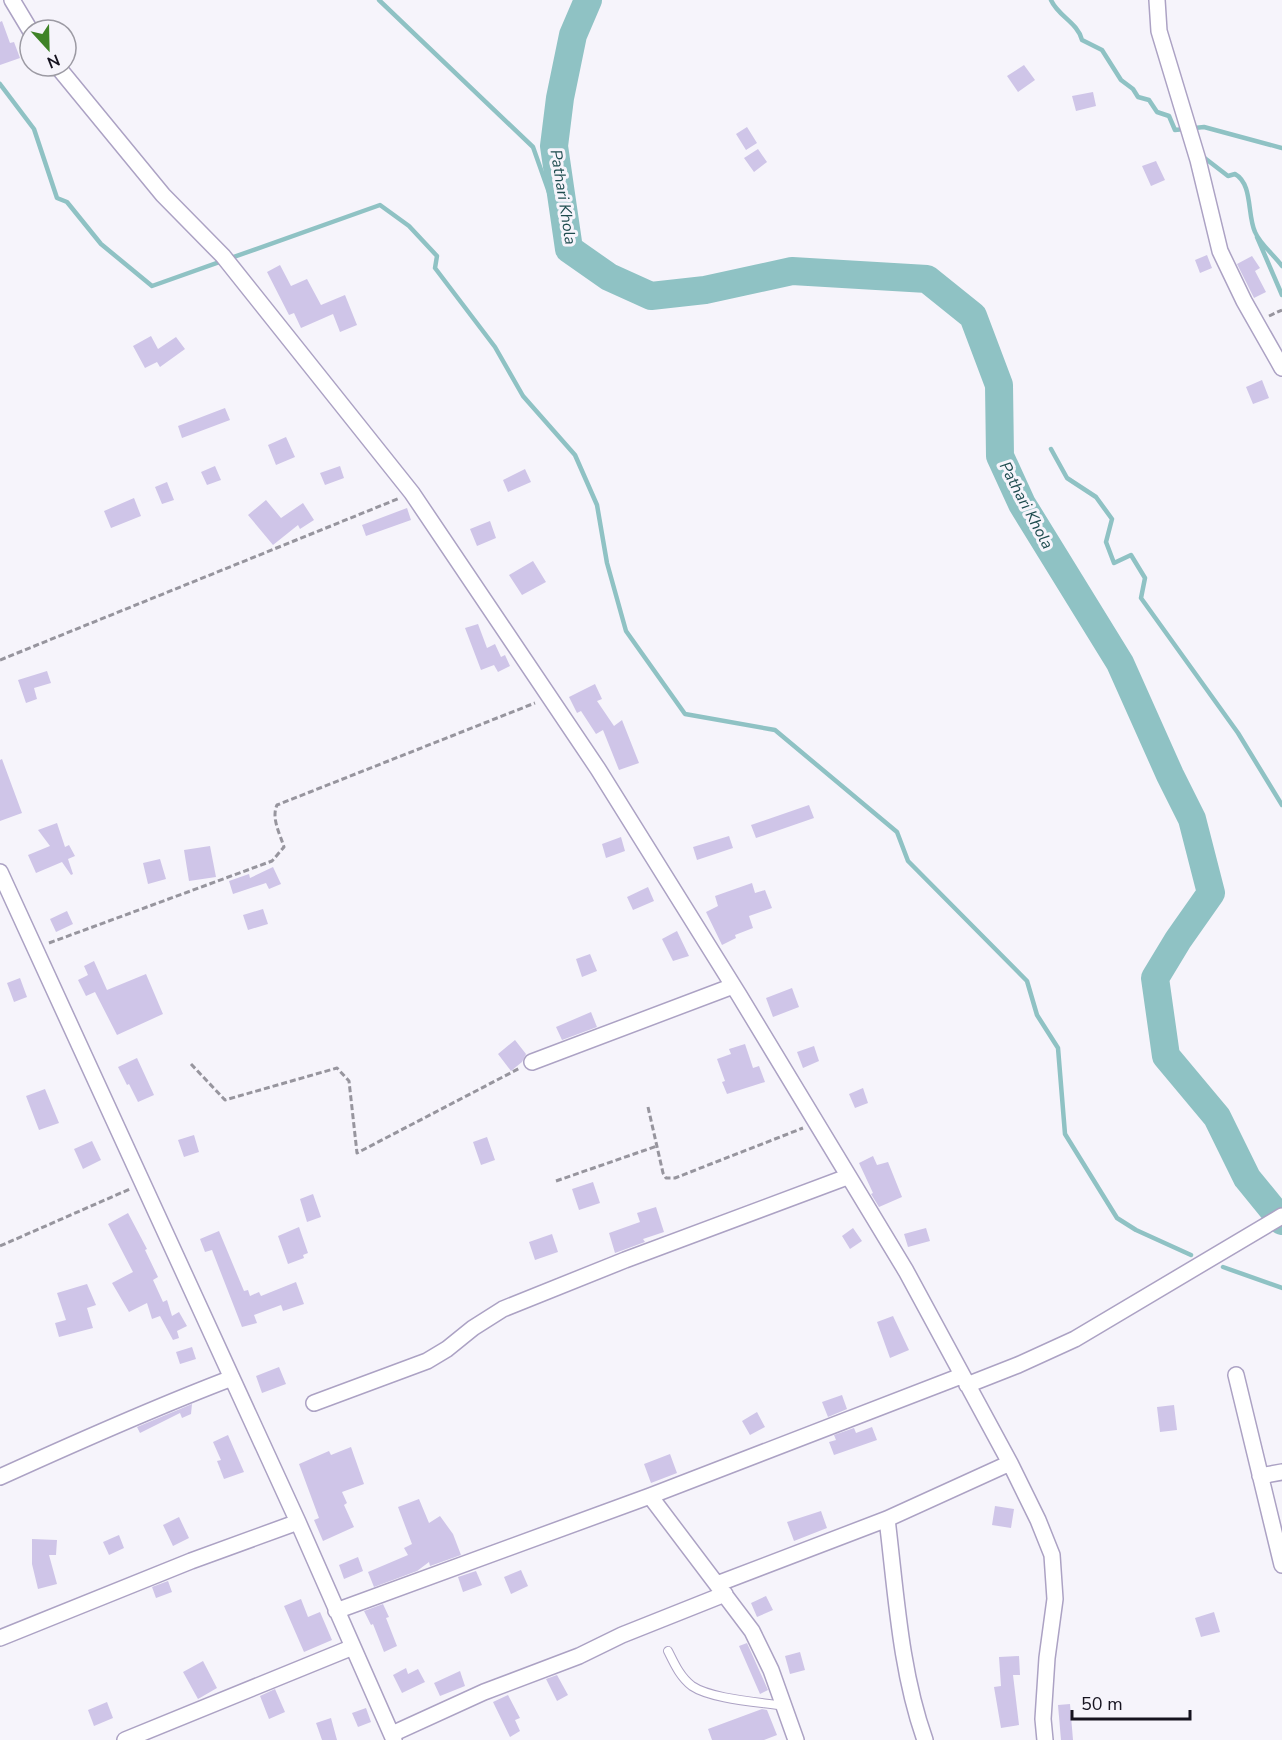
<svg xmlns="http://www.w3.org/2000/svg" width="1282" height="1740" font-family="'Nunito Sans',sans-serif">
<rect width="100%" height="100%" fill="#f6f4fb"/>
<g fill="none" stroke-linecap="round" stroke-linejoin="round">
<path stroke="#8fc2c4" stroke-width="4.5" d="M379,0L533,147L569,249
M1051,0C1058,16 1078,23 1082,40L1102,50L1121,80L1133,89L1138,97L1149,100L1157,112L1169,116L1175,130L1204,127L1282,148
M0,84L34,129L57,198L67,202L101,244L152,286L380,205L409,226L437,256L435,268L495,347L523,396L575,455L597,505L607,563L626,631L685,714L775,730L897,832L908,861L1027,981L1037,1015L1058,1048L1065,1134L1117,1218L1136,1230L1191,1255
M1202,156L1228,176L1235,174C1253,184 1247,215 1255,232C1260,244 1274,255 1282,266
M1257,237L1282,295
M1051,449L1067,478L1096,497L1112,519L1106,542L1114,563L1131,555L1145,578L1141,598L1238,733L1282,805
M1223,1267L1282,1288"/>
<path stroke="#8fc2c4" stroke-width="28" d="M588,0L573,35L560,98L554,146L569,249L609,277L651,296L705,290L792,271L927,279L973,316L999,385L1000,456L1022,504L1120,663L1170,775L1192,819L1211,893L1178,940L1155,978L1166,1056L1217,1117L1247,1178L1282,1221"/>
</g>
<path fill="#cfc5e8" d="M2,21L10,43L14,42L20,58L0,65V22Z
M1024,65L1035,80L1018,92L1007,76Z
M1093,92L1096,106L1076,111L1072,96Z
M747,127L757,143L746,150L736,134Z
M758,149L767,162L754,172L744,158Z
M1156,161L1165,180L1151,186L1142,166Z
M1207,255L1212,268L1200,273L1195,260Z
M1252,256L1260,268L1255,271L1266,292L1254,298L1237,264Z
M280,265L291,286L307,279L321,305L345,295L357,325L340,332L333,314L301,328L294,313L289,315L267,272Z
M151,336L158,349L176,337L185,349L160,367L157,362L145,368L133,346Z
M1262,380L1269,398L1253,404L1246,387Z
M225,408L230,420L182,438L178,426Z
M286,437L295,457L276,465L268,445Z
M215,466L221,480L207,485L201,472Z
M340,466L344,478L325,485L320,473Z
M525,469L531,482L508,492L503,480Z
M167,482L174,500L162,504L155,487Z
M134,498L141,516L111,528L104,511Z
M266,500L281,518L303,503L314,520L300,529L298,525L273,545L248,515Z
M407,508L411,520L366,536L362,525Z
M490,521L496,538L477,546L470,529Z
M533,561L546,582L522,595L509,575Z
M478,624L487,648L495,644L501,657L505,655L510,666L498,672L494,665L481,670L465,628Z
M47,671L51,683L34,688L37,699L26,703L18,680Z
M595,684L602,699L597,701L614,726L622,720L639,763L619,770L603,730L596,734L581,711L577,713L569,697Z
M2,759L22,813L0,821V760Z
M809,805L814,818L756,838L751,825Z
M57,823L65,847L69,845L75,856L68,859L73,874L71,875L62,862L36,873L28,855L50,846L38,830Z
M729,836L733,848L697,860L693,847Z
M621,837L625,851L606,858L602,844Z
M210,846L216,877L189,881L184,850Z
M160,859L166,879L148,884L143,863Z
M273,867L281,884L269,889L266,883L233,894L229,881L249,874L250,878Z
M752,883L755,893L765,890L772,908L749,916L753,928L735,935L736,938L722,945L706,912L718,906L715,896Z
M648,887L654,901L633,910L627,897Z
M263,909L268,924L248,930L243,915Z
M67,911L73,924L56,932L50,919Z
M677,931L689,956L673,961L662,939Z
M590,954L597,971L582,977L576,959Z
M94,961L107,990L146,974L163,1014L117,1035L95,992L86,996L78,980L88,975L84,966Z
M20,978L27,997L14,1002L7,983Z
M792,988L799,1007L773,1017L766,998Z
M591,1012L597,1027L562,1040L556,1027Z
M515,1040L526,1054L522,1062L511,1071L498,1054Z
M745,1044L753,1068L759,1066L765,1082L727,1094L722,1082L725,1081L717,1059L731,1054L729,1049Z
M814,1046L819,1061L803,1068L797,1052Z
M137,1058L154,1095L138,1102L129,1084L127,1085L118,1067Z
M863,1088L868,1103L855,1108L849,1094Z
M45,1089L59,1123L39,1130L26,1096Z
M194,1135L199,1152L184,1157L178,1140Z
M487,1137L495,1160L481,1165L473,1142Z
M92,1141L101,1160L83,1169L74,1149Z
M873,1156L877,1165L888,1162L902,1197L879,1207L871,1194L873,1193L859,1163Z
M593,1182L600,1203L579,1210L572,1189Z
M313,1194L321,1217L307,1222L300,1199Z
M656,1207L664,1232L643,1239L645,1242L615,1253L609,1233L640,1222L637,1213Z
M128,1213L147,1249L145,1250L158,1277L153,1280L163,1302L167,1300L172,1316L179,1312L187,1326L177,1331L179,1338L173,1340L160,1316L152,1319L147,1303L129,1312L112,1283L133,1272L108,1224Z
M299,1227L308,1253L303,1255L304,1258L288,1264L278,1236Z
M853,1228L862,1241L850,1249L842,1236Z
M926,1228L930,1241L908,1247L904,1234Z
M219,1231L244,1291L248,1290L250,1296L259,1292L261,1296L296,1282L304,1304L283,1311L281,1305L254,1315L257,1323L242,1327L212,1250L205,1252L200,1239Z
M552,1234L558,1252L535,1260L529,1242Z
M87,1284L96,1305L87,1308L93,1328L59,1337L55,1323L66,1320L57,1293Z
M893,1316L909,1350L890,1358L877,1322Z
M192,1347L196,1359L180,1364L176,1352Z
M279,1367L286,1384L262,1393L256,1376Z
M842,1395L847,1409L828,1417L822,1402Z
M192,1404L191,1414L182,1418L180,1413L140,1433L137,1427Z
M1174,1405L1177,1430L1160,1432L1157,1407Z
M757,1412L765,1427L750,1435L742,1421Z
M872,1427L877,1440L834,1455L829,1442L836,1440L834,1435L854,1428L856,1433Z
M228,1435L244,1472L224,1479L217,1461L221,1460L213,1442Z
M351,1447L364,1484L342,1492L347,1503L344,1505L354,1527L323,1541L314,1520L319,1518L299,1464L329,1451L331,1455Z
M670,1454L677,1473L651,1483L644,1464Z
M419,1499L429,1523L440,1516L453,1534L461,1555L430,1566L429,1562L417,1571L374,1587L368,1572L408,1555L404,1548L412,1544L398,1507Z
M995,1506L1014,1509L1011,1528L992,1525Z
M821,1511L827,1528L794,1541L787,1522Z
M179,1517L189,1538L173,1546L163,1525Z
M119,1535L124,1548L109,1555L103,1542Z
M32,1539L57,1540L56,1555H49L57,1584L38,1589L32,1564Z
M358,1557L363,1571L344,1579L339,1565Z
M521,1570L528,1586L511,1594L504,1577Z
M476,1571L482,1585L463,1592L458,1577Z
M168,1581L172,1592L156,1598L152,1587Z
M766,1596L773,1610L757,1617L751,1603Z
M301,1599L308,1617L320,1612L332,1640L304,1652L284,1606Z
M383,1604L389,1617L386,1618L397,1646L384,1652L373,1624L371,1625L364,1611Z
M1214,1612L1220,1632L1201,1637L1195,1618Z
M747,1643L768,1690L760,1694L739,1646Z
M800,1652L805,1670L790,1674L785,1656Z
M1019,1656L1020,1675H1013L1019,1725L1001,1728L994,1687L1001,1686L999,1657Z
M203,1661L217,1688L198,1699L183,1672Z
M406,1668L408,1674L418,1669L425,1682L402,1693L393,1675Z
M460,1671L465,1686L440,1696L434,1683Z
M557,1675L568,1695L557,1701L546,1679Z
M275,1689L285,1712L269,1719L260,1696Z
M508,1695L520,1718L515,1720L520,1731L510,1737L493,1702Z
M107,1702L113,1718L94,1726L88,1710Z
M1070,1704L1073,1740H1061L1058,1705Z
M366,1708L371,1722L358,1727L352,1713Z
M762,1709L767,1710L777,1735L764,1740H712L708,1729Z
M331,1718L337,1740H322L316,1723Z"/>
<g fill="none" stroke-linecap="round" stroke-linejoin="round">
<defs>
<path id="lane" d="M668,1651C674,1663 680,1677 692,1686C711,1699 759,1702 784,1706"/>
<path id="street" d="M12,0L30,30
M1157,0L1159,31L1198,160L1220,251L1244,301L1282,368
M57,66L163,195L223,256L412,493L598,769L739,995L906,1271L1010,1463L1038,1520L1052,1555L1055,1599L1047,1658L1043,1719L1045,1740
M0,872L298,1522L394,1740
M532,1062L733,986
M1236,1375L1282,1565
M967,1385L1018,1365L1075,1339L1282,1216
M314,1403L427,1361L447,1349L473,1328L503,1309L625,1260L847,1177
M1260,1476L1282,1472
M0,1477C77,1442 153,1408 232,1378
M650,1496L752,1631L771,1670L796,1740
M887,1519C896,1592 900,1670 925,1740
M717,1584L887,1519L1010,1463
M336,1611L650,1496L961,1376
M0,1638L191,1561L298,1522
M392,1734L484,1692L579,1656L622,1635L725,1594
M125,1740L353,1647"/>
</defs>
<use href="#lane" stroke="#aca2c4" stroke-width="10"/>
<use href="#street" stroke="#aca2c4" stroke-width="18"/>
<path stroke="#97959e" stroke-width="3" stroke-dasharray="6 3" stroke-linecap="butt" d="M1269,316L1282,310
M0,660L400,498
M49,943L272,861L284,847C280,834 271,818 277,805L535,703
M191,1064L225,1100L337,1068L349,1081L357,1153L520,1068
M648,1107L663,1173L666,1178H675L803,1128
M556,1181L657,1146
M0,1246L130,1189"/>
<use href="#lane" stroke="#fff" stroke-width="8"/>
<use href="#street" stroke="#fff" stroke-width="15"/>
</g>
<g text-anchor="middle" stroke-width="6" stroke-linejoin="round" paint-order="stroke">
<g font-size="16" font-style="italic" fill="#1d4b4e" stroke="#f6f4fb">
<text transform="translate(564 197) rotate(81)" y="6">Pathari Khola</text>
<text transform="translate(1027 505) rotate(62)" y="6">Pathari Khola</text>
</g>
</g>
<g transform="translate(48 48) rotate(158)"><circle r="28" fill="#f6f4fb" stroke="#9c9aa3" stroke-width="1.5"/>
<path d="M0-4.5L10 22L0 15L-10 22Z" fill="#3f8327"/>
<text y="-9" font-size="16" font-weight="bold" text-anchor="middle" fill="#16131f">N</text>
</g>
<path d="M1072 1710v9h118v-9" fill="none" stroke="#16131f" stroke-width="3"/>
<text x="1081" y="1710" font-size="18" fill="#16131f" stroke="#f6f4fb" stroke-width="4.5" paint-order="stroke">50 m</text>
</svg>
